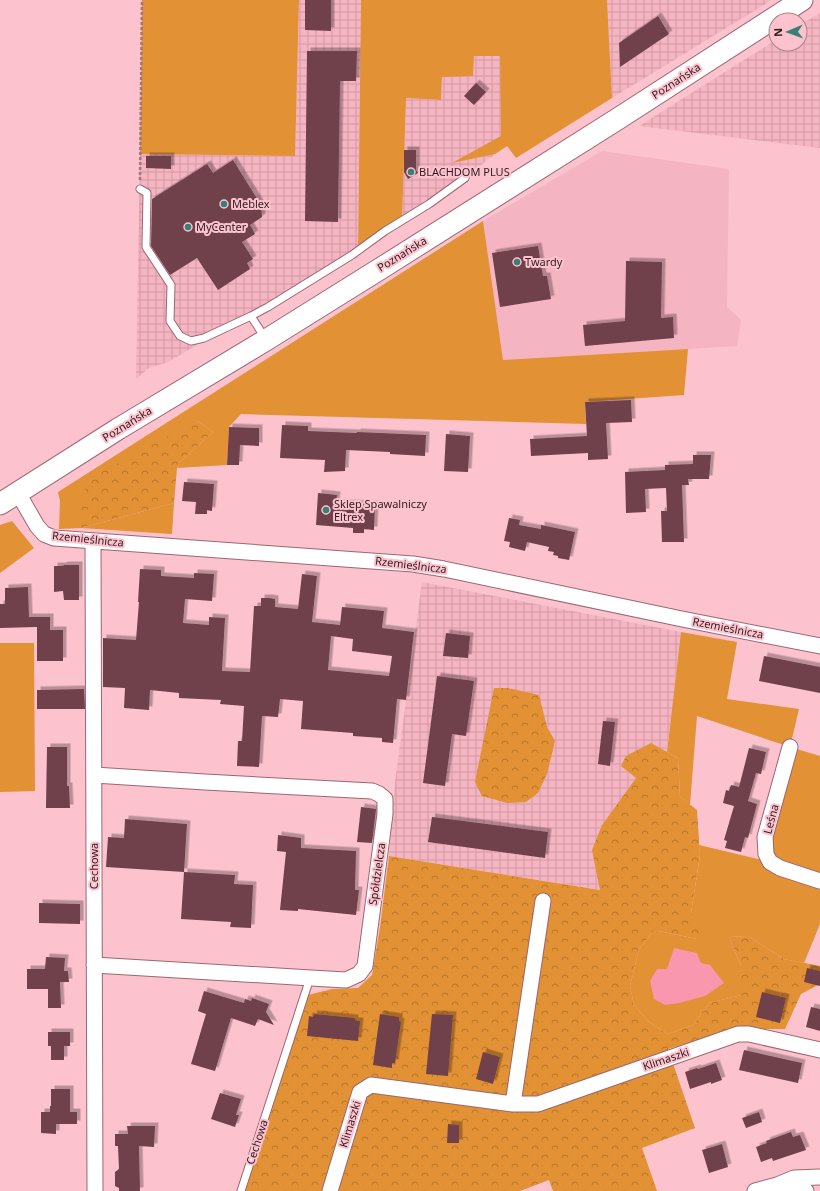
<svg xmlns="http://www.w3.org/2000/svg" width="820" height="1191" font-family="'Noto Sans',sans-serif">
<defs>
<pattern id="industrial-grid" width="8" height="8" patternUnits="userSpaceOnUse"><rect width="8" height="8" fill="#f5b4c2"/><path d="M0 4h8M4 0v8" fill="none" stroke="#d29aa6"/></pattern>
<pattern id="forest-crowns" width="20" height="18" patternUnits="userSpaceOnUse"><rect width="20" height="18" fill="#e29134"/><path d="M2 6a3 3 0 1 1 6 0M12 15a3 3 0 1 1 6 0" fill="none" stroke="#b8762b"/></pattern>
<filter id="shadow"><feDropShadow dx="3.5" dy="-3.5" stdDeviation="0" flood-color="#0004"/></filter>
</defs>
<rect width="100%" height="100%" fill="#fcc3ce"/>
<path fill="#f5b4c2" d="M602,151L729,169L727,307L741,320L737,346L503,360L483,221Z"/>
<path fill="url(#industrial-grid)" d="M299,0H361L358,250L168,362L149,368L136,379L140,154L295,156Z
M607,0H772L612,98Z
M820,13V148L639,126L776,40V44H800V25Z
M474,56H501L507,146L495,154L465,178L402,220L406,98L441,100L442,76H473Z
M422,582L681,632L667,752L650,743L621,766L636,778L602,825L601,890L389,856L395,782Z"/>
<path fill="#e29134" d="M142,0H299L295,156L140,154Z
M361,0H607L612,98L516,158L507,146L495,154L452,163L501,136L500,56H474L473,76L442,77L441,100L406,98L402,220L358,250Z
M483,221L503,360L688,349L684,395L585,402L586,424L241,414L229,427L227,465L177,468L179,463L213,432L197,421L81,528L174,503L172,534L81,528L59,529L60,501L58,492Z
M12,521L34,548L0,573V525Z
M681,632L737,642L727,699L799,709L790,747L820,756V924L804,963L784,959L748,936L729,937L741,966V995L709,1003L693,1025L668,1034L649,1022L634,1005L630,986L639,949L654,930L697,939L691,913L700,855L699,845L770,862L766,854L790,747L697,716L690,805L680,797L678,758L667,752Z
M0,643H34L35,791L0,792Z"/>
<path fill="url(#forest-crowns)" d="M197,421L213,432L179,463L177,468L174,503L81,528L78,507L90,478Z
M494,688H508L539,695L547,727L555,741L547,774L538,793L526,802L507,803L482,796L475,782Z
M651,743L678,758L680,797L697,810L700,855L691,913L709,936L697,939L654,930L639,949L630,986L634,1005L649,1022L668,1034L693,1025L709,1003L741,995V966L729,937L748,936L784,959L820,966V984L801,994L785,1029H754L721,1033L668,1049L695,1128L642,1148L657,1191H553L549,1180L520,1191H241L304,996L332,989L358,988L372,975L380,927L389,856L600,890L592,850L602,825L636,778L621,766L626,756Z"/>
<path fill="#f897ae" d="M674,948L697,953L701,963L710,965L724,983L705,996L679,1003L665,1005L654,999L650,981L657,969H667Z"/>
<path fill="#6f404b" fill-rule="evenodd" filter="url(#shadow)" d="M305,0H331V31L305,30Z
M658,16L669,34L620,67L619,43Z
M307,51H357L356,81H340L338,222L305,221Z
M476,83L486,92L474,105L464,96Z
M404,150H416V170L418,173L408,179L404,172Z
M146,156H171V169L146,168Z
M233,160L261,205L262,217L250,225L255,234L242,242L253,259L247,263L250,269L218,290L197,258L170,275L151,246L152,199L207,164L213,173Z
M538,246L543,276H547L551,299L500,307L492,253Z
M626,261L662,262L661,318L673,317L674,338L585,346L583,325L625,321Z
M631,400L632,422L606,423L608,459L588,460V453L531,456L530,439L587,436L585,402Z
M282,425L308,426V431L357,433V432L426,435L425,456L390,454V452L346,450L345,471L324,472L325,460L280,458Z
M229,427L259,428V446L240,445L239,465H227Z
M446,434L470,436L468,472L444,471Z
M693,455H711L709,479H688L689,485H682L684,542H662L661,511H667L666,488L645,489L646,512L626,513L625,472L665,470V465L693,464Z
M184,482L214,484L212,511L207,510V514H195L196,502L182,501Z
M318,493L337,495L336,503L375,504L374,530L364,529V533H353V528L316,525Z
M509,518L520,520L519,525L541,529V525L575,532L569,560L558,558V556L553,555L554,552L548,551L549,547L527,542L525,551L509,547L510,542L504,541Z
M64,565H79V600H64L63,591L54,592V566H63Z
M140,569L161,570V576L194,578V573L214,574L212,601L185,599L183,623L209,625V617L225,618L222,671L250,672L254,606H261V598H269L275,599V607L298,609L302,574L317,576L312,622L340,625L342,607L384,611L382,628L414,632L406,700L397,699L393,743L382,742V738L353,736V733L301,729L303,701L280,699L278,717L262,716L259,767L237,766L238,741H242L244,706L220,704L221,700L179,698V693L150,690L149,710L124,708L125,688L103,687V638L136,640L139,602H138ZM331,636L353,639L352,651L392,656L389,676L328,670Z
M28,587L29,617H50V630H63V661H37V627L0,628V604H5V588Z
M446,633L470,636L468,658L443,656Z
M764,656L820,667V693L759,681Z
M437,676L474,681L466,736L452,734L445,786L423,783Z
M84,689L85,709H37V690Z
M603,721L615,722L610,766L598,764Z
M47,747H67V786H69L70,808H46Z
M749,748L766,752L761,774L756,773L748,801L757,804L748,838L745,837L741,852L725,848L727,841L724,840L734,806L723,803L726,790L729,791L731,785L739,787Z
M361,807L376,809L372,843L357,842Z
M432,817L548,832L545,858L428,842Z
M125,819L187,824L184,872L106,867L108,837L124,838Z
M278,835L301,838V848L356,851L355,890H359L356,915L298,909V911L280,910L286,852L277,851Z
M184,872L235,875L234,884L253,885L251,928L230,927L231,922L181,919Z
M39,903L80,904V924L39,923Z
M46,957L65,958L64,971H68L69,982H60L61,1008H48V989H27V969H45Z
M807,968L820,971V986L804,982Z
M204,991L244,1003L245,999L251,1001L252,998L269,1004L266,1012L274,1025L258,1019L255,1026L231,1018L215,1071L191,1064L206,1014L198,1011Z
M762,992L786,998L780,1023L756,1017Z
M811,1007L820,1009V1031L806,1027Z
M314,1014L355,1018V1021H360L358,1041L307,1036L309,1016L313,1017Z
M380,1014L399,1017V1021L401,1022L395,1063H392V1068L373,1065Z
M432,1014L453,1015L448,1076L426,1074Z
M48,1032H70V1046H64V1060H51V1046H48Z
M744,1050L802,1063L798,1083L739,1070Z
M483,1052L500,1057L493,1084L476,1079Z
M716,1063L722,1080L711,1084V1082L690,1089L685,1072L697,1068L698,1069Z
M51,1089H70V1112H77V1124H56V1134L41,1133V1112H50V1106H51Z
M220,1093L241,1099L236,1115H239L235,1127L211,1119Z
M759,1112L762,1122L746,1128L742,1118Z
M448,1124L459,1125V1143H447Z
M127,1126H155L154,1147L139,1146L140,1191H119V1188L115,1186V1172L119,1169L118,1146H115V1134H128Z
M791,1132L793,1137L800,1135L806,1150L773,1161L772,1158L761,1162L756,1147L767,1143L766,1141Z
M722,1144L728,1167L709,1173L702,1150Z"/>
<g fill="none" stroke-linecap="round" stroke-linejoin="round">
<defs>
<path id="lane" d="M140,189L147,193L146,247L171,285L170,321L180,336L191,341L204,338L251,316L265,338
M251,316L268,307L352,255L385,231L429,204L465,178
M241,1191L310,978"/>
<path id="street" d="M18,493L37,526L44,534L54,538L413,564L444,569L682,619L820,646
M93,541L95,1191
M790,747L765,837L766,854L770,862L780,868L820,881
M94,965L328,979L346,980L359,974L365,966L385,814V799L379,794L372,791L205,782L94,775
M513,1104L543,901
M777,1185L806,1191
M330,1191L360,1092L371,1085L513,1104H538L738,1034H749L820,1050
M755,1191L777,1185L794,1178L820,1177"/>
<path id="secondary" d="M0,504L118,429L266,340L383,267L616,120L802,0"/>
</defs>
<use href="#lane" stroke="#9a6772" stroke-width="9"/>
<use href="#street" stroke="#9a6772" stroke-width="17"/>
<use href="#secondary" stroke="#9a6772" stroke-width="23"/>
<path stroke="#9f777f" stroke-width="2.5" stroke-dasharray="3 2" stroke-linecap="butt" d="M140,180L142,0"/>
<use href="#lane" stroke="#fff" stroke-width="7"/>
<use href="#street" stroke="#fff" stroke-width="15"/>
<use href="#secondary" stroke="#fff" stroke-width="21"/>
</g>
<g fill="#387f77" stroke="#fcc3ce" stroke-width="1.5">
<circle cx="411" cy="172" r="4"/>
<circle cx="224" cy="204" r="4"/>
<circle cx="188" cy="227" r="4"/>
<circle cx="517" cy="262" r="4"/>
<circle cx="326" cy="510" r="4"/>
</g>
<g text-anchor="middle" stroke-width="4" stroke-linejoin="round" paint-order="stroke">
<g font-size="11" fill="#2f1b1f" stroke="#fcc3ce">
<text transform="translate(676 81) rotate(-33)" y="4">Poznańska</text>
<text transform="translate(402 254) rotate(-32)" y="4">Poznańska</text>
<text transform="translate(127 424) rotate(-32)" y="4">Poznańska</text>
<text transform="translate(88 539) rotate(6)" y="4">Rzemieślnicza</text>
<text transform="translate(411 565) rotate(7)" y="4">Rzemieślnicza</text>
<text transform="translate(728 628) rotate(11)" y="4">Rzemieślnicza</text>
<text transform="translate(771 819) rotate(-75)" y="4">Leśna</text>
<text transform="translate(94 866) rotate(-90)" y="4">Cechowa</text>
<text transform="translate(377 874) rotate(-82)" y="4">Spółdzielcza</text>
<text transform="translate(666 1059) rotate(-19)" y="4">Klimaszki</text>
<text transform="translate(350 1124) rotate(-73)" y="4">Klimaszki</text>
<text transform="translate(257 1142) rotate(-72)" y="4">Cechowa</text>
</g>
<g font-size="11" fill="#2f1b1f" stroke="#fcc3ce" text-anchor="start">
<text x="419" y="176">BLACHDOM PLUS</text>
<text x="232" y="208">Meblex</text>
<text x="196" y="231">MyCenter</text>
<text x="525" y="266">Twardy</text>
<text x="334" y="508">Sklep Spawalniczy<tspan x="334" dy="13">Eltrex</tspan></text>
</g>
</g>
<g transform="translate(788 32) rotate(268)"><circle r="19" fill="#fcc3ce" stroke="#aa8088"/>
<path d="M0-3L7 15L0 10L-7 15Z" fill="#387f77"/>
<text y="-6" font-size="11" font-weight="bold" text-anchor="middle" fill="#2f1b1f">N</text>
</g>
</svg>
